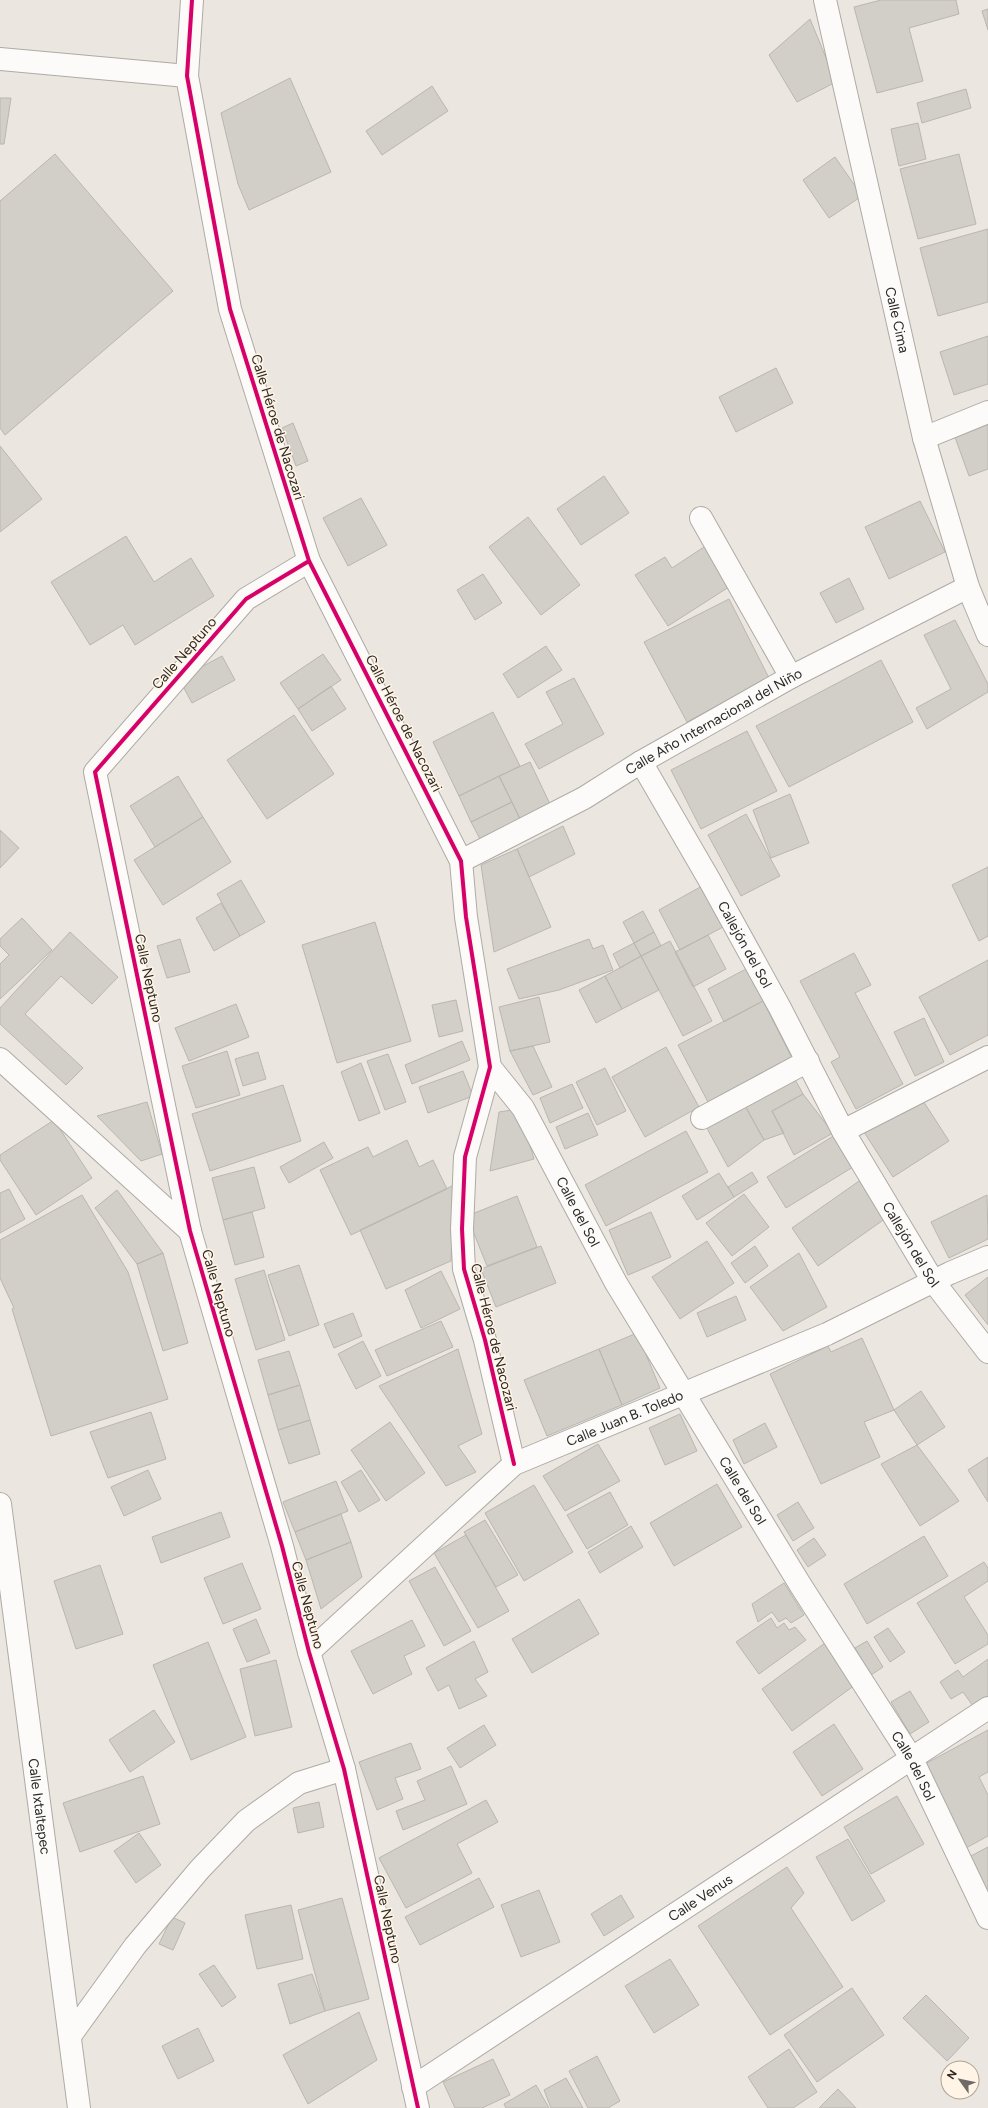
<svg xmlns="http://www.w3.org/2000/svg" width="988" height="2108" font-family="Figtree,sans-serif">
<rect width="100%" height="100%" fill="#ebe6df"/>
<path fill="#d2cec8" stroke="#bab6b0" d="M881,0H956L959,14L909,28L923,81L877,93L854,7Z
M988,9V30L982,11Z
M810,19L836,82L797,102L769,55Z
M290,78L331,172L249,210L238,184L221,113Z
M432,86L448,111L382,155L366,131Z
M966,89L971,108L922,123L917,103Z
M0,98H11L4,144H0Z
M918,123L926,159L899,166L891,129Z
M55,154L173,291L5,435L0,428V201Z
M959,154L976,224L918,239L900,169Z
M835,157L862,196L829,218L803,180Z
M988,229V302L938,316L920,248Z
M988,336V384L954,395L940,352Z
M776,368L793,403L736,432L719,397Z
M988,416V469L969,476L952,429Z
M293,423L308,461L296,466L282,428Z
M0,446L42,499L0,532Z
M604,476L629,513L581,545L557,509Z
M361,498L387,545L348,566L323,518Z
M920,501L945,552L889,579L865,527Z
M528,517L580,585L541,615L489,547Z
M126,536L154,582L191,558L214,596L135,645L123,625L90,645L51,582Z
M707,545L732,585L668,626L635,575L665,557L672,568Z
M483,574L502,603L475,620L457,590Z
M849,578L864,609L836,623L820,593Z
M729,599L769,678L687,722L644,642Z
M955,620L988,684V692L927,729L916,708L951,689L924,635Z
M546,646L562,670L518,698L503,674Z
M323,654L341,680L298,709L280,683Z
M222,656L235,680L192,703L179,679Z
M881,660L913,722L789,787L756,726Z
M574,678L604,734L539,769L525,744L563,724L546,692Z
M331,686L346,709L312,731L298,709Z
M493,712L520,766L459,796L433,742Z
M294,715L334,774L267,819L227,760Z
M747,731L777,791L701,829L671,770Z
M530,762L550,804L520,819L499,776Z
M178,776L203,817L155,847L130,806Z
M499,776L512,802L471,822L459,796Z
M790,794L809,843L771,858L753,810Z
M512,802L520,819L480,839L471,822Z
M746,814L780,876L741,896L708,835Z
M203,817L231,862L163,905L134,860Z
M563,826L575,854L529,877L517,849Z
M0,830L19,848L0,868Z
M517,849L551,927L494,952L481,865Z
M988,867V936L979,941L952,885Z
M241,880L265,922L240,936L217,894Z
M702,886L723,927L680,950L659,910Z
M221,903L240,936L214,951L196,918Z
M643,911L654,932L634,943L623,922Z
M22,918L52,950L0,999V964L9,955L0,946V939Z
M375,922L411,1041L337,1063L302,945Z
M70,932L118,977L92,1004L61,976L25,1014L83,1068L66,1085L0,1024V1008Z
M654,932L661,946L641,956L634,943Z
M708,935L726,969L693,987L675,952Z
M180,939L190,972L167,978L157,946Z
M589,939L593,949L603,945L613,970L559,990L519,999L507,969Z
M670,941L712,1021L683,1036L641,956Z
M634,943L641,956L620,968L613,954Z
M854,953L871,985L855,993L903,1084L856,1109L831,1062L840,1057L800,981Z
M641,956L659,990L622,1009L605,976Z
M988,960V1035L950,1055L919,997Z
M746,969L763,1001L724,1022L708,989Z
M605,976L622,1009L596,1023L579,990Z
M539,997L550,1042L510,1051L499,1007Z
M456,1000L463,1031L439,1037L432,1005Z
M763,1001L792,1058L708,1102L678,1045Z
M236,1004L249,1037L189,1061L175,1028Z
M924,1018L944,1062L915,1076L894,1032Z
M462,1041L470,1060L412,1084L405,1065Z
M533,1046L552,1087L533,1095L510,1051Z
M666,1047L699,1107L645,1137L612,1077Z
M227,1051L240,1095L196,1108L182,1066Z
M258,1052L266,1079L243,1086L235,1059Z
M388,1054L406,1102L385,1110L367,1061Z
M361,1063L380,1113L359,1121L341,1072Z
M605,1068L626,1111L597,1125L576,1082Z
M463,1071L473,1096L428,1113L419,1087Z
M792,1074L803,1094L772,1111L784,1133L764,1140L744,1104Z
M572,1084L583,1108L550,1123L540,1098Z
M283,1085L301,1141L210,1171L192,1114Z
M918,1093L949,1141L893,1177L862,1129Z
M803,1094L833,1133L794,1155L772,1111Z
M147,1102L162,1154L141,1161L97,1116Z
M744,1104L764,1140L728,1167L703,1121Z
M519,1109L534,1159L490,1171L499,1112Z
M588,1113L598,1135L565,1149L556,1127Z
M54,1120L92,1178L36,1215L0,1160V1155Z
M686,1131L708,1172L606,1226L585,1185Z
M835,1135L853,1167L786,1208L767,1177Z
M407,1140L419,1167L433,1160L447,1189L351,1235L320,1170L368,1147L373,1157Z
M324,1142L333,1158L289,1183L280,1167Z
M254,1167L265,1208L223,1220L212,1178Z
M752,1172L758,1182L734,1197L728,1187Z
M719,1173L734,1197L697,1220L682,1196Z
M862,1179L889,1216L818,1266L792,1228Z
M454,1185L451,1261L386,1289L360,1230Z
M9,1189L25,1219L0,1233V1193Z
M117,1190L163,1253L137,1264L95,1208Z
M744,1194L769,1227L732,1256L706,1223Z
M82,1195L128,1272L168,1399L51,1436L12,1309L14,1308L0,1278V1240Z
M987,1195L988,1239L949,1258L931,1222Z
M517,1196L537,1247L487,1266L467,1216Z
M252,1212L264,1257L235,1265L223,1220Z
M651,1212L671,1257L628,1275L609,1230Z
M707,1241L734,1283L680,1319L652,1277Z
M541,1246L556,1283L496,1307L481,1269Z
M755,1246L768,1266L745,1283L731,1263Z
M163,1253L188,1343L163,1351L137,1264Z
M799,1253L827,1307L783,1331L750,1287Z
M299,1265L319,1325L289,1336L268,1275Z
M264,1270L285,1340L256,1350L235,1279Z
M441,1271L460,1309L421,1328L405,1290Z
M988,1277V1325L965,1295Z
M736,1296L746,1320L707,1337L697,1313Z
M353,1313L362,1336L334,1348L324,1324Z
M441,1321L453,1347L387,1376L375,1350Z
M637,1333L660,1388L622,1405L599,1349Z
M862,1338L894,1410L864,1422L880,1457L821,1484L770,1374L828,1346L831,1352Z
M363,1341L381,1376L356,1389L338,1354Z
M458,1349L482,1434L458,1446L476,1472L446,1486L379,1386Z
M599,1349L622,1405L547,1436L524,1380Z
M289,1351L300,1385L268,1395L258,1360Z
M300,1385L310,1420L278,1430L268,1395Z
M921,1391L945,1427L917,1445L894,1410Z
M151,1412L166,1459L108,1478L90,1432Z
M680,1414L697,1451L665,1465L649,1428Z
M310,1420L320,1454L289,1464L278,1430Z
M390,1422L425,1473L386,1501L351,1450Z
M765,1423L777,1447L744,1464L733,1440Z
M598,1444L620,1481L565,1511L543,1476Z
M917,1445L959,1501L920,1526L881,1464Z
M988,1457V1502L968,1470Z
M148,1470L161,1499L124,1516L111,1487Z
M361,1470L380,1500L359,1512L341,1482Z
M336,1481L348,1511L295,1532L283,1502Z
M717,1484L742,1527L674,1566L650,1523Z
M534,1485L573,1552L524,1581L485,1513Z
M610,1492L628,1525L587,1549L567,1515Z
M798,1502L814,1528L793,1541L777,1515Z
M221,1512L230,1537L161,1563L152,1537Z
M341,1514L351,1542L306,1560L295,1532Z
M485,1520L518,1575L496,1587L464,1532Z
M631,1526L643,1547L600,1573L588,1552Z
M466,1535L509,1611L478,1628L434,1553Z
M924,1536L948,1576L867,1624L844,1584Z
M814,1538L826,1555L808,1567L797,1550Z
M351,1542L362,1577L321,1609L306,1560Z
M984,1562L988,1568V1581L964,1597L988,1635V1644L955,1664L917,1603Z
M242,1563L261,1609L223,1624L204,1578Z
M100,1565L123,1634L76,1649L54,1581Z
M435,1567L471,1631L444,1646L409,1581Z
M784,1583L804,1615L791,1623L786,1618L779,1622L772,1612L758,1622L752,1604Z
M579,1599L599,1634L532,1673L512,1639Z
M771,1618L777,1628L784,1623L789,1630L795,1627L806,1640L759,1674L736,1642Z
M256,1619L270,1653L247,1662L233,1629Z
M412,1620L425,1646L404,1656L412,1674L373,1694L351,1651Z
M888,1628L905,1652L890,1662L874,1637Z
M474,1641L488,1672L475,1679L487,1696L459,1709L449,1685L438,1691L426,1668Z
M867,1641L883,1667L871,1675L855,1648Z
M208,1642L246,1737L191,1760L153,1665Z
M825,1643L855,1685L792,1731L762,1689Z
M988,1659V1696L973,1706L963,1692L951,1699L940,1682L958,1670L963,1677Z
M276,1660L292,1727L255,1736L240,1669Z
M910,1691L929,1722L910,1734L891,1702Z
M154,1710L175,1742L130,1772L109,1740Z
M834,1724L863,1769L822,1796L793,1752Z
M484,1725L496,1745L460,1768L447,1748Z
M988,1730V1772L979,1777L988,1795V1836L966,1848L923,1765Z
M411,1743L421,1769L395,1778L403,1799L377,1810L359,1762Z
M451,1766L467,1804L403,1830L396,1811L425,1800L417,1781Z
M143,1776L160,1824L80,1852L63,1803Z
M897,1796L924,1844L871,1874L844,1827Z
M486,1800L498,1822L457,1844L472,1873L406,1908L379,1858Z
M319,1802L324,1827L298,1833L293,1808Z
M139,1833L161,1865L136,1883L114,1851Z
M848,1839L885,1901L852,1921L816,1857Z
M988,1847V1894L969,1857Z
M787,1867L804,1893L791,1908L843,1987L770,2035L698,1926Z
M479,1878L494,1907L420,1945L405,1917Z
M539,1890L560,1942L521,1957L501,1905Z
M621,1895L634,1917L604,1936L591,1914Z
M342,1898L369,1999L325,2011L298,1910Z
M291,1905L303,1959L257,1969L245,1915Z
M172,1917L185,1923L173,1950L159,1944Z
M670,1959L699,2005L654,2033L625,1986Z
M214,1965L236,1997L222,2007L199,1974Z
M312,1974L325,2011L290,2024L278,1984Z
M852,1988L884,2035L817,2082L784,2035Z
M926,1995L969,2038L947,2061L903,2018Z
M359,2012L377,2060L308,2104L283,2055Z
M198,2028L214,2061L178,2079L162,2046Z
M789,2049L817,2092L793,2108H768L748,2077Z
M597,2056L620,2101L608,2108H588L569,2071Z
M493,2059L510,2095L482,2108H455L443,2082Z
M566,2078L583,2108H551L544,2090Z
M536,2085L549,2108H506L504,2104Z
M838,2089L856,2108H819Z"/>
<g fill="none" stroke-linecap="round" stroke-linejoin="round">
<defs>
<g id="minor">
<path d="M192,0L187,76L230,309L309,561L461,861L466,917L490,1067L465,1157L462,1229L464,1269L485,1340L514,1464"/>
<path id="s1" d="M825,0L924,438L968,587L988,635"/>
<path d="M0,59L187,76"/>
<path d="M924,438L988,412"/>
<path d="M701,518L791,677"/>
<path d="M309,561L246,599L95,772L190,1231L282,1546L309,1652L344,1769L418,2108"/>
<path id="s2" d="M641,762L710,881L780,1008L843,1131L933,1281L988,1352"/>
<path id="s3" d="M461,861L584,798L641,762L791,677L968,587"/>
<path d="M0,1059L190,1231"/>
<path id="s4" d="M490,1067L523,1108L616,1283L801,1586L912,1759L988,1918"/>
<path d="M702,1118L808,1061"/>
<path d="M843,1131L988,1057"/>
<path id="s5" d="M0,1504L79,2108"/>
<path id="s6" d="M309,1652L514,1464L827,1334L950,1273L988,1257"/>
<path d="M70,2036L135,1946L200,1869L246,1821L299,1783L344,1769"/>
<path id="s7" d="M413,2087L988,1708"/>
</g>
</defs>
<use href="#minor" stroke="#aeaba5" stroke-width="24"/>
<use href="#minor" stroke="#fcfbfa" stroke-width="22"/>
<defs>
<path id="cycleway" d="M192,0L187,76L230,309L309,561L461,861L466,917L490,1067L465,1157L462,1229L464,1269L485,1340L514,1464
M309,561L246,599L95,772L190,1231L282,1546L309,1652L344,1769L418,2108"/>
</defs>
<use href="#cycleway" stroke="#fff4e6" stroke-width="6"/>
<use href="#cycleway" stroke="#d6006c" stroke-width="4"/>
</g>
<g text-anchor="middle" stroke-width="3" stroke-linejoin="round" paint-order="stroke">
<g font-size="14" fill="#2c2823" stroke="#fff4e6">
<text dy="5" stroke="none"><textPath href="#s1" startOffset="328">Calle Cima</textPath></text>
<text transform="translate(278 427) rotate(73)" y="5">Calle Héroe de Nacozari</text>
<text transform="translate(184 653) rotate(-49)" y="5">Calle Neptuno</text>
<text dy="5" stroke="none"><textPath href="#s3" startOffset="289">Calle Año Internacional del Niño</textPath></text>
<text transform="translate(404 723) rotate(63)" y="5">Calle Héroe de Nacozari</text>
<text dy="5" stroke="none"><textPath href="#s2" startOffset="210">Callejón del Sol</textPath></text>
<text transform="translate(149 978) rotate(78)" y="5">Calle Neptuno</text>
<text dy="5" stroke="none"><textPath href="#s4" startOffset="170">Calle del Sol</textPath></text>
<text dy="5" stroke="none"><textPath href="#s2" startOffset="553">Callejón del Sol</textPath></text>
<text transform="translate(219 1293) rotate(74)" y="5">Calle Neptuno</text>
<text transform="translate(494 1337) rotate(76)" y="5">Calle Héroe de Nacozari</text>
<text dy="5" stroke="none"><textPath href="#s6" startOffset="398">Calle Juan B. Toledo</textPath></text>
<text dy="5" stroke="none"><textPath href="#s4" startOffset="494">Calle del Sol</textPath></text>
<text transform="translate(308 1605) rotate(75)" y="5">Calle Neptuno</text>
<text dy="5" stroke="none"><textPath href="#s4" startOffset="818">Calle del Sol</textPath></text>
<text dy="5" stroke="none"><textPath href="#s5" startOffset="305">Calle Ixtaltepec</textPath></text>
<text dy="5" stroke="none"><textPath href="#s7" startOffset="344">Calle Venus</textPath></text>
<text transform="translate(388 1919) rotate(78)" y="5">Calle Neptuno</text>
</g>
</g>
<g transform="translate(960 2080) rotate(303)"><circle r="19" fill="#fff4e6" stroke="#aba298"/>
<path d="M0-3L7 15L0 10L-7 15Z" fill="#6f6a65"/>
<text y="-6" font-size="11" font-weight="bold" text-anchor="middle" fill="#2c2823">N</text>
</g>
</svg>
